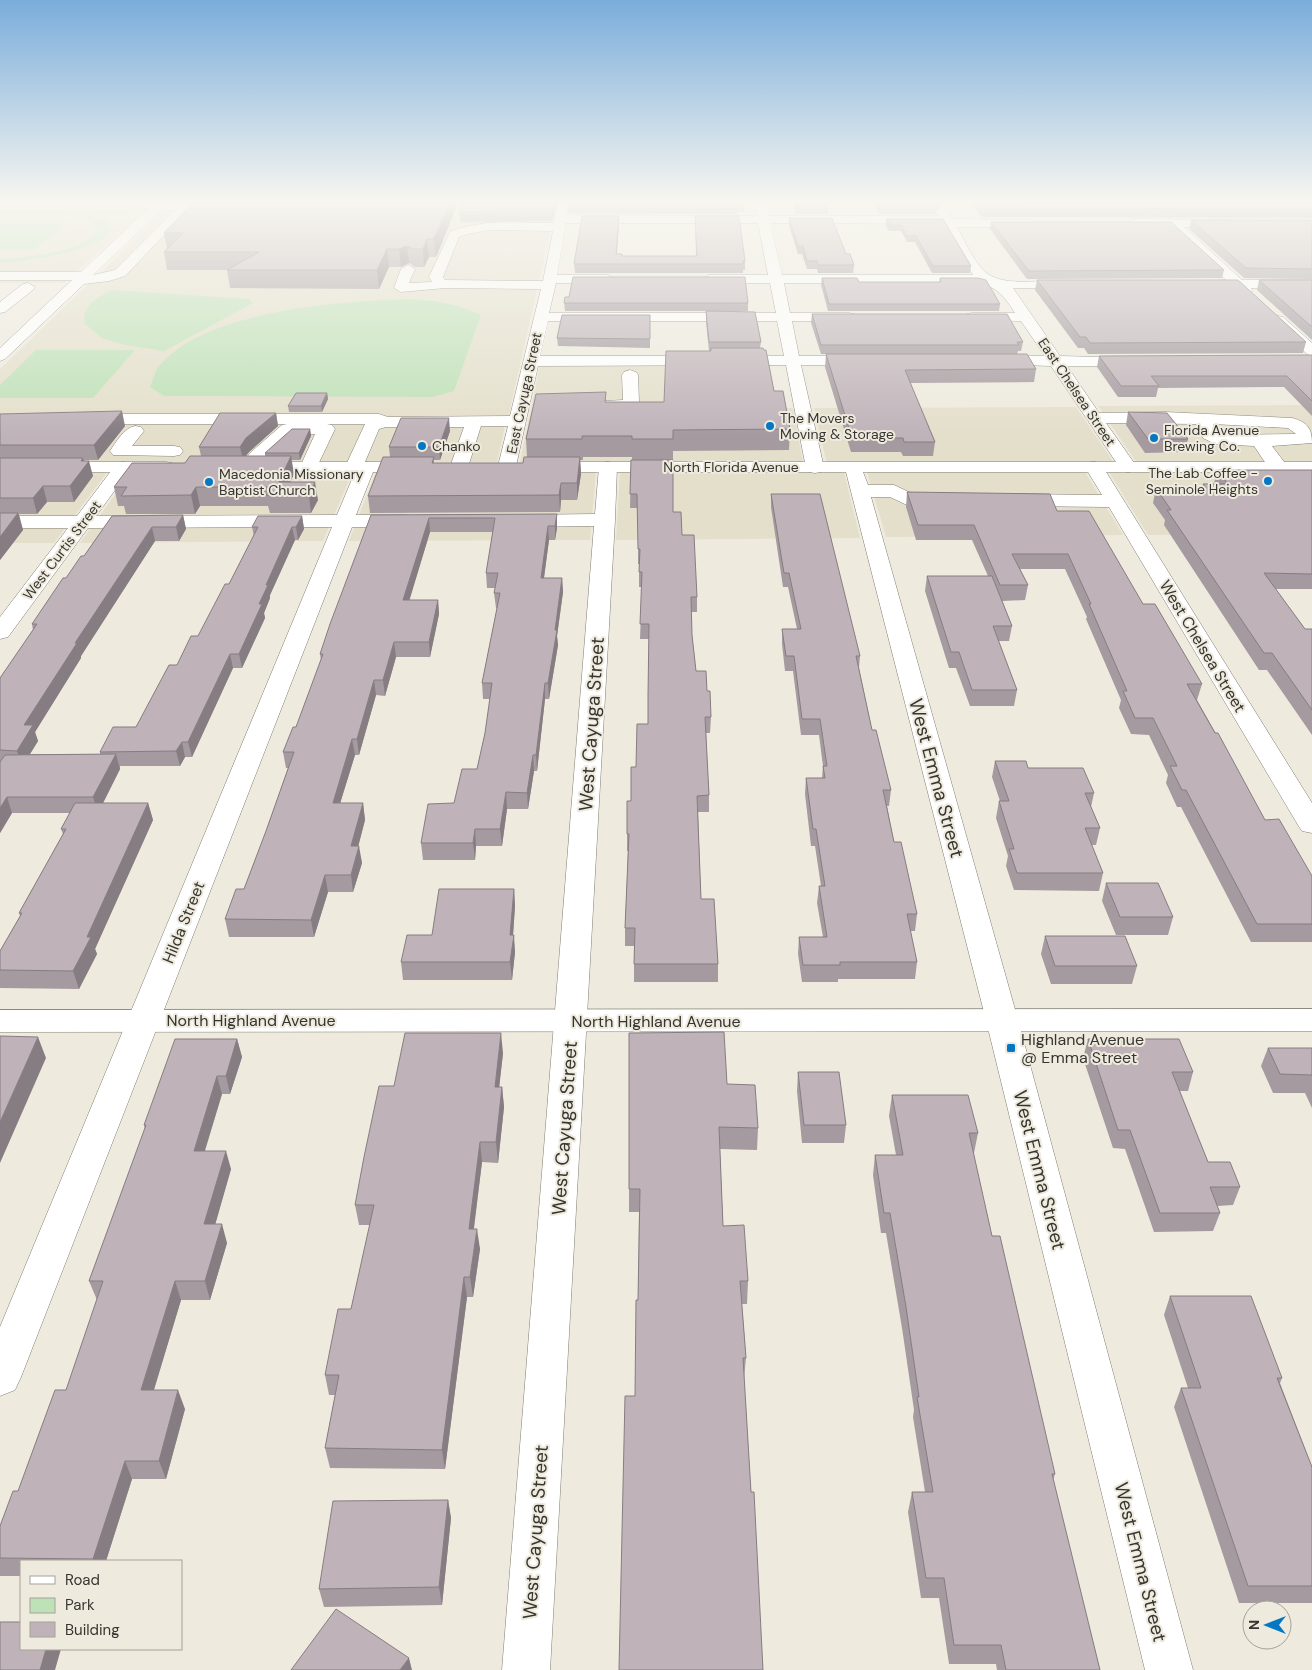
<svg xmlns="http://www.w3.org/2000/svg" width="1312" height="1670" font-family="'DM Sans',sans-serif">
<rect width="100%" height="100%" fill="#eeeade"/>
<path fill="#e4dfcb" d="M0,202H154L64,283H0Z
M174,202H557L508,418H0V369Z
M693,363L698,408H793L803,463L520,462L540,364Z
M1312,405V463H1137L1098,406Z
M1076,407L1114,463L827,464L814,408Z
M287,421H506L497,462L0,463V425Z
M0,471H108L54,543H0Z
M132,471H353L323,541L80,543Z
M376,471H596L590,540L349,541Z
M620,471L844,472L860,538L616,540Z
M1312,471L1267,534L1148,535L1109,472Z
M867,472H1085L1123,535L886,537Z"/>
<path fill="#bee1b7" d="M0,211H129L126,214H89L106,221L111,228C104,253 23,261 0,263V259C21,258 90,252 98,229C88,209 20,214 0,214Z
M0,223H67L34,250H0Z
M111,290L249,299L253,303L164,351L121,344L102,338L85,324C82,305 96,299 111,290Z
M406,299C433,300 456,303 481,315L454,391L432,397L164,396L150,387C153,381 155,371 159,366C206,310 337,302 406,299Z
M36,350H135L93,398H0V385Z"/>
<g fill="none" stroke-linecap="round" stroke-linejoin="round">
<defs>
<path id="minor" d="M155,202L184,204L190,208L125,276L109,281L84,284L5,359L0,361V348L72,280H0V272H81ZM162,209L175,210L115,270L93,275Z
M558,202H570L567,215L757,216L754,202H766L769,216H939L936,211L942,207L946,209L953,219L1032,220L1034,223L1032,226L1028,227H957C964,239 973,260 983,270C1003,291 1052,276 1078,282L1080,285L1073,289L1013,288L1060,356L1141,358L1144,361L1141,364L1136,366H1067L1099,413L1165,412L1292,418C1307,422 1312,428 1312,443L1272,446L1288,467L1285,471C1269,475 1263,458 1254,446L1215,444L1203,438L1196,424L1106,423L1137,467L1134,471L1128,472L1122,471L1051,366L989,364L986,361L989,358L994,356H1045L1021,321L967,320L965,317L967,314L972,313H1015C1005,297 997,286 977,283H784L790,313H849L854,314L856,317L854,320L849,321H792L799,356L863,355L868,357L871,360L868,363L863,365H801L824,468L821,472L815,473L809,472L806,468L786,365L538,366L516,466L513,470L507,471L501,470L498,466L508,426H481L468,467L465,471L459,472L453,471L450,467L464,427H386L379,429L365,462L372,463L375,467L356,515H406L413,517L416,521L413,525L406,527H352L21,1377L15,1390L0,1396V1327L332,527L88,528L8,637L0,639V617L68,528H0V516H77L117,463L123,462L129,463L132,467L96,516L337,515L355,472L348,471L345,467L365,424H327L332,425L335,429L315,471L309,472L303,471L300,467L315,434H292L262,461L255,471L249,472L243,471L240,467L250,453L282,425L287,424H88L82,423L79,419L82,415L88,414H379L388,417L510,416L541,289L445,288L401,292L394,288L401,269L408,265L415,269L409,283L432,282L429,277L450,232C482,218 520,223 554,223ZM566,223H758L768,275H709L702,279L709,283H770L776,313H549L556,283H608L615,279L608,275H557ZM770,223L943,224L973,275H782ZM489,230L553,231L543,281L445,280L443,277L459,237L467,234ZM548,321H777L784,356H540ZM1213,424L1288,428L1296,434L1224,435L1216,431Z
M1136,219L1232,220L1234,223L1232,226L1228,227H1184L1242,280H1312V288H1251L1252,290L1250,293L1245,294L1235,288L1201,287L1199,284L1201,281L1226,280L1170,227L1132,226L1130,223L1132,220Z
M28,283L35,287L33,290L5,312L0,313V302L23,284Z
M1278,316L1283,317L1312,343V356L1307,354L1273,323L1271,320L1273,317Z
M630,370L636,372L638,375L639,402L634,409L594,411L588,410L586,406L588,402L623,400L622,375L624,372Z
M135,426L141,427L144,431L132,446H174L180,447L183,451L180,455L174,456L113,455L110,451C116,442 124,428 135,426Z
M608,462L614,463L617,467L615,520L550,1670H502L594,526L519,527L512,525L509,521L512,517L519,515L595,514L599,467L602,463Z
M1094,462L1100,463L1103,467L1312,803V833L1302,831L1298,825L1109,507L1014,506L1007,504L1004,500L1007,496L1014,494L1102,495L1085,467L1088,463Z
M854,463L860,464L868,485H894L911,493L951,495L954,499L951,503L907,505L890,497H871L1018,1020L1193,1670H1145L986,1020L845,468L848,464Z"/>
<path id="major" d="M0,462H166L172,463L175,467L172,471L166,472H0Z
M256,462H416L422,463L425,467L422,471L416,472H256L250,471L247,467L250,463Z
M544,462H1312V472H544L538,471L535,467L538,463Z
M1312,1009V1031L0,1032V1010Z"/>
</defs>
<use href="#minor" stroke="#817e73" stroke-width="1"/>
<use href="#major" stroke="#817e73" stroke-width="1"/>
<use href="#minor" fill="#fff" fill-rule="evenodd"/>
<use href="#major" fill="#fff" fill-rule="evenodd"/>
</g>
<path fill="#a49a9f" d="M463,202H557L552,221L460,222L459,212Z
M569,202H744V212H738V214L569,213Z
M793,202H940L939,206L936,209V214H879L873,204H828V214H796Z
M971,202H1312V218L982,217Z
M456,208L436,257H429L424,267H415L409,263L401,267H389L379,289L230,288L227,270H167L164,252L167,249L164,233Z
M619,216L617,254L622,256H696L695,216L745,261V270H743V273H575L574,264Z
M789,218L846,254L854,265L853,273H818L817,269H807L802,254H798L789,226Z
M886,219H943L971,266L970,273H932L915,242H907L901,231H889L886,226Z
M1191,220H1312V279L1244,278L1189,229Z
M991,222L1224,270L1222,278L1027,279L990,229Z
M822,278L859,282H939L940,278L1000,304L999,311H828L821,285Z
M1037,280L1306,342L1303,353L1088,354L1084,348H1078L1035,290Z
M1259,280H1312V340L1257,290Z
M569,297L748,303V311H565L564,303Z
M706,311L761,342L760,348L774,391L790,429L789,450L673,451V460H632V457H583V460H580L581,474L577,500H561L560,512L370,513L368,496L390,457L389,447L450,431L440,460H434V463H523L527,457L526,439L606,402H664L709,351L706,323Z
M812,314L1023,342L1021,351H1018L1017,354H821L811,323Z
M650,315V348L558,346L557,338Z
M826,354L1036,369L1034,382L910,383L935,442L933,456H903L901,452H851L825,367Z
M1312,355V416L1284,387L1158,388L1156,397H1118L1097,367L1099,356Z
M327,393L328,399L322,412H289L288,406Z
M1128,412L1188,439L1185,452L1145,453L1126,425Z
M276,413L278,426L249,452L245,456H265V453L310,429L311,436L300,460H291L294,474L290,482L318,500L311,513H270L268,506H200L195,514H126L124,506H118L114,487L185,463L201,456L199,447Z
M0,414L125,426L98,460H84L93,476L74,502H47L37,514H19L23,530L0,560Z
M631,460L673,512L682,535L697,597V612H691L692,635L696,671L707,691L711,717L710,733H706L709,795V812H698L701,899L718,964V982H634V946H625V928L628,851H627V834L636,767L648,724L649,639H640L642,587H639V564H638V508H630Z
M1217,470H1312V589H1275L1305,629H1312V735L1267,670H1259L1164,525L1165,520L1153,503L1156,488H1202L1203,484H1214Z
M907,492L1057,511L1143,604L1202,684L1197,700L1265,820L1312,876V942H1251L1181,807H1177L1166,783L1168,775L1149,735L1131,734L1119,708L1121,700L1086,619L1087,617L1065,569H1020L1028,585L1025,600L1002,601L1012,626L1009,641H998L1017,690L1014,706H970L956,668H949L925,591L927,576H988L972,540H916L906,507Z
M771,494L860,656L859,668L872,730L891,790L889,806H887L894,842L917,914L915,931H910L917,962L915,979H838V982H802L798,954L799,937H823L817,903L819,886H821L815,846H811L805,794L806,778H822L823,766L819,735H801L793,671H785L782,644V629H797L788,587H783L771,507Z
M557,514V528L555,540H549L544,578H562L563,592L557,636L558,645L549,699H545L537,771H534L528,809H507L502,846H476L475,860H423L421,843L454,803L477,769L485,733L490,699H483L482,683L497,608H496L494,593L495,588H487L486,573L493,532H430L409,600H438L439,614L430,657H396L385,696L376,695L359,755H355L340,803H363L365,820L358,846L362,863L353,892H328L314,937H229L225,919L244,889L266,831L288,768H286L283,752L296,727L321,660L320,654L371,515Z
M183,515L186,529L179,541H155L81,656V658L35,732L38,741L30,754H100V752L136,727L177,665L198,636L229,584L254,536L252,527L302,516L304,529L298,540H295L270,595V598L264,613L265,618L242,668H233L192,757H185L180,766H120V769L103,803H148L153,820L95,949L97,954L79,989L0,988V951L20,916L19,913L63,834L61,829L70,813H12L0,833V678L33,630L32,624L66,578L84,556L112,516Z
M995,761L1028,768L1094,793L1091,807L1100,828L1096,845H1091L1103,873L1099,891L1014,890L1006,866L1008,856L996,818L999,801H1000L992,777Z
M1106,883L1173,917L1168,935H1116L1102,901Z
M514,889L515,906L513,935L515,952L512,980H403L401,962L432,935Z
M1045,936L1137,966L1132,984H1051L1041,954Z
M237,1039L242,1057L230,1094H222L205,1151L231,1169L215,1224L227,1243L210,1300H181L154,1390L185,1409L166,1479H132L106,1561H21V1576H0V1526L18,1491L66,1390L97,1300L89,1281L145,1130L144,1125Z
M1088,1039L1193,1072L1188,1091H1179L1208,1162L1240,1187L1233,1205L1217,1206L1220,1213L1213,1231L1154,1232L1125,1149L1113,1148L1083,1058Z
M1268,1048H1312V1108L1305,1093H1273L1261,1066Z
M503,1053L499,1087H502L504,1107L498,1163L482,1162L474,1229L480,1249L473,1297H467L445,1469L330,1468L325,1448L335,1395H329L325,1375L351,1309L370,1225H359L355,1205L394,1086Z
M798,1072L846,1125L844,1143H802L797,1091Z
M727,1084L758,1128L757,1150L720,1149L723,1226L748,1281L747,1304H742L746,1358L744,1378L751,1492L763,1670L635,1396L638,1300L639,1212H629V1189Z
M892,1095L978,1133L974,1153H973L992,1236L1055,1474L1053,1480L1100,1670H997L996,1664H949L939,1598H921L908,1512L912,1492H925L913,1417L914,1410L902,1328L886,1233H881L873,1175L875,1155H896L889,1116Z
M1170,1296L1282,1378L1280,1383L1312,1467V1603H1239L1174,1407L1181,1388H1188L1164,1315Z
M448,1500L451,1518L442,1605L324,1607L319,1589Z"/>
<path fill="#867d82" d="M450,202H456V208L436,257L434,239Z
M554,202H557L552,221V211Z
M935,202H940L939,206L936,209L937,205Z
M619,216V225L616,263V254Z
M427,239L429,257L424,267L423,249Z
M407,246L409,263L401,267L399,249Z
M387,249L389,267L379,289L377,270Z
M327,393L328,399L322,412L321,406Z
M122,411L125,426L98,460L94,445Z
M276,413L278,426L249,452L243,460L240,447L246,438Z
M449,418L450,431L440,460L439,447Z
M310,429L311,436L300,460L299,453Z
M291,456L294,474L284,495L279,482Z
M580,457L581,474L577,500V483Z
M83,458L85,466L89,461L93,476L74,502L70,486L81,461Z
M315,482L318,500L311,513L309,495Z
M561,483V500L560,512L559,495Z
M43,486L47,502L37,514L33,498Z
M196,487L200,506L195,514L191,495Z
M18,513L23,530L0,560V537Z
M557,514V528L555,540V526Z
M183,515L186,529L179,541L176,527Z
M302,516L304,529L298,540L296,527Z
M429,518L430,532L405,615L403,600Z
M548,526L549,540L542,592L541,578Z
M152,527L155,541L81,656V658L35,732L38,741L22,767L17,751L24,725L75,643Z
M292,527L295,540L270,595V598L264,613L265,618L242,668L239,654L266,585Z
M562,578L563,592L557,636L558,645L549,699L548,683Z
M438,600L439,614L430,657L429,642Z
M394,642L396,657L385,696L383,680Z
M230,654L233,668L192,757L188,742Z
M374,680L376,695L359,755L357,739Z
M545,683V699L537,771L536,755Z
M352,739L355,755L335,820L333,803Z
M182,742L185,757L180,766L176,751Z
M116,754L120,769L98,813L93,797Z
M533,755L534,771L528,809L527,793Z
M506,792L507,809L502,846L500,829Z
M7,797L12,813L0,833V808Z
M148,803L153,820L95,949L97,954L79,989L73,971L87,937Z
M363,803L365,820L354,863L351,846Z
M475,829L476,846L475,860L473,843Z
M359,846L362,863L353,892L351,875Z
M325,875L328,892L314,937L311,920Z
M514,889L515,906L512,950L514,935L515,952L512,980L510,962V935Z
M501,1033L503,1053L497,1107L495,1087Z
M38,1037L46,1058L0,1163V1122Z
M237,1039L242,1057L230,1094L226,1076Z
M217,1076L222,1094L199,1169L194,1151Z
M502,1087L504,1107L498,1163L496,1142Z
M480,1142L482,1162L471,1249L469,1229Z
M226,1151L231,1169L210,1243L204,1224Z
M222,1224L227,1243L210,1300L205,1281Z
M477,1229L480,1249L473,1297L470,1277Z
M464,1277L467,1297L445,1469L442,1450Z
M175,1281L181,1300L148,1409L141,1390Z
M178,1390L185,1409L166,1479L159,1461Z
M125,1461L132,1479L106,1561H94L93,1559Z
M448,1500L451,1518L442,1605L439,1587Z
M46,1649H61L55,1670H40Z
M409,1658L412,1670H400Z"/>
<path fill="#bfb3b9" stroke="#867d82" d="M194,202H450L434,239H427L423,249H413L407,246L399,249H387L377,270H227L259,252H164L183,233H164Z
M463,202H554L552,211L459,212Z
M569,202H738V204L569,203Z
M796,202H827L828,205H797Z
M878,202H935L937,205H879Z
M978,202H1312V209L983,208Z
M582,216H619L616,254H622V256H697L695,216H739L745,261H743V264H574Z
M789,218H832L846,254H850L854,265H818L817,261H807L803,246H798Z
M886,219H943L971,266H933L916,236H907L901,225H890Z
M1191,220H1312V269L1246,268Z
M991,222H1171L1224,270L1029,271Z
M573,277H745L748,303H564L565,297H569Z
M822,278H857L859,282H941L940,278H978L986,280L1000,304H829Z
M1037,280H1238L1306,342L1090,343L1086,337H1080Z
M1259,280H1312V327Z
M706,311L755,312L761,342H709Z
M812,314H1007L1023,342H1017L1019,345H821Z
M562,315H650V339L557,338Z
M711,348H763L764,350H766L774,391H783L790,429L673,430V439H632V436H582V439H526L536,394L606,392L605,402H664L666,351H711Z
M826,354H1027L1036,369L905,370L935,442H904L903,438H852Z
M1312,355V401L1287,376H1151L1159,386H1121L1099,356Z
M296,393H327L321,406H288Z
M122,411L94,445H0V414Z
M1128,412L1167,413L1188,439H1148Z
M220,413H276L246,438L240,447H199Z
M401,418H449L439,447H389Z
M292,429H310L299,453H265Z
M190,456H291L279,482H315L309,495H266L271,487H196L191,495L121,496L127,487H114L132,463H185Z
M383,457H434L432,463H523L524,457H580L577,483H561L559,495L368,496Z
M0,458H83L81,461H89L70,486H43L33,498H0Z
M631,460H673V512H681L682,535H694L697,597H691L692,635L696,671H706L707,691H710L711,717H705L709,795L697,796L701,899H714L718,964H634L635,928H625L629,834H627V801H631V767H636L637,724H648V696L649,624H640L642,572H639L640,549H638L637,494H630Z
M1217,470H1312V574L1264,573L1305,629H1312V710L1272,653H1264L1167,510H1171L1156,488H1206L1203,484H1228Z
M907,492L1050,494L1057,511H1089L1143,604H1155L1202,684H1187L1215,733H1218L1265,820L1279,819L1312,876V924H1257L1186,790H1182L1170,766H1177L1153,718H1135L1123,691H1127L1089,604H1091L1068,554H1012L1028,585H1000L974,525H918Z
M771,494H820L860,656H856L872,730H876L891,790H883L894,842H901L917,914H907L917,962H840V965H803L799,937H827L819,886H825L816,829H813L806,778H825L823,766H827L820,719H802L794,656H786L782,629H801L789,573H784Z
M0,513H18L0,537Z
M557,514L555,526H548L541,578H562L555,630H557L548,683H545L536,755H533L527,793L506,792L500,829H475L473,843H421L428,804L454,803L462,769H477L485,733L492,683H482L500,593H494L498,573H486L495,518H429L403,600H438L429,642H394L383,680H374L357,739H352L333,803H363L351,846H359L351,875H325L311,920L225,919L236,889H244L266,831L294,752H283L293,727H296L323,654H320L330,624L371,515Z
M183,515L176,527H152L75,643H77L24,725H33L17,751L0,750V678L37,624H32L63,578H66L81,556H84L112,516Z
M258,516H302L296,527H292L266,585H268L259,604H262L239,654H230L188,742H182L176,751L100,752L113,727H136L169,665H177L191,636H198L225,584H229L258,527H252Z
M927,576H992L1012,626H993L1017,690H972L959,652H951Z
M116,754L93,797H7L0,808V762L5,755Z
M995,761H1026L1028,768H1083L1094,793H1085L1100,828H1085L1103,873H1017L1009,849H1014L999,801H1009Z
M75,803H148L87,937H91L73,971L0,970V951L22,913H19L66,829H61Z
M1106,883H1158L1173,917H1120Z
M439,889H514L510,935H514L510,962H401L407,935H432Z
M1045,936H1125L1137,966H1055Z
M724,1032L727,1084L755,1085L758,1128L719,1127L723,1226L744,1225L748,1281H740L746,1358H743L751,1492H754L763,1670H619L625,1396H635L636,1300H638L640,1189H629V1033Z
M405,1033H501L495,1087H502L496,1142H480L469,1229H477L470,1277H464L442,1450L325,1448L339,1375H325L338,1309H351L374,1205H355L364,1157L379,1086H394Z
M0,1036L38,1037L0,1122Z
M175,1039H237L226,1076H217L194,1151H226L204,1224H222L205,1281H175L141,1390H178L159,1461H125L93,1559L0,1558V1526L13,1491H18L55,1390H66L103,1281H89L146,1125H144Z
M1088,1039H1179L1193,1072H1172L1208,1162H1230L1240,1187H1210L1220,1213H1160L1130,1130H1118Z
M1268,1048H1312V1075L1280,1074Z
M798,1072H839L846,1125H804Z
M892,1095H968L978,1133H969L992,1236H1000L1055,1474H1052L1100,1670H1006L1001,1645H954L944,1578H926L912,1492H933L917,1397H919L906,1307L890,1213H884L875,1155H903Z
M1170,1296H1251L1282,1378H1277L1312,1467V1586H1248L1181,1388H1201Z
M448,1500L439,1587L319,1589L333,1501Z
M336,1609L409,1658L400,1670H291Z
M0,1622H21V1649H46L40,1670H0Z"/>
<linearGradient id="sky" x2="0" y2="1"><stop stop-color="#7aaddb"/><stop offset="0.46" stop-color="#f7f6f0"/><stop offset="1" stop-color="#f7f6f0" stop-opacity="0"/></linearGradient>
<rect width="1312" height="436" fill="url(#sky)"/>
<g fill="#0478c2" stroke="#eeeade" stroke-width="2">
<circle cx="770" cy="426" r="5"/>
<circle cx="1154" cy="438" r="5"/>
<circle cx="422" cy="446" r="5"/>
<circle cx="1268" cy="481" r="5"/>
<circle cx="209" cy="482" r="5"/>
<rect x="1006" y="1043" width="10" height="10" rx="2.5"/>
</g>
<g text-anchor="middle" stroke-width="4" stroke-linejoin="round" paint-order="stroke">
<g font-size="14" fill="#373531" stroke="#eeeade">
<text transform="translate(1077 392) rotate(56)" y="5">East Chelsea Street</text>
<text transform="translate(524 393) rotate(-78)" y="5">East Cayuga Street</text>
<text x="731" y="472">North Florida Avenue</text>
<text transform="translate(62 550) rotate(-53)" y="5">West Curtis Street</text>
</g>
<g font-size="14" fill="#373531" stroke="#eeeade" text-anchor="start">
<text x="780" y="423">The Movers<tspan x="780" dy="16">Moving &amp; Storage</tspan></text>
<text x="1164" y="435">Florida Avenue<tspan x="1164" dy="16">Brewing Co.</tspan></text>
<text x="432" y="451">Chanko</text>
<text x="1258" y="478" text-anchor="end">The Lab Coffee -<tspan x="1258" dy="16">Seminole Heights</tspan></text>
<text x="219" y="479">Macedonia Missionary<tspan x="219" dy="16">Baptist Church</tspan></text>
</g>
<g font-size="16" fill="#373531" stroke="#eeeade">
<text transform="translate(1203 646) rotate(59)" y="6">West Chelsea Street</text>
<text transform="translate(183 922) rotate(-68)" y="6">Hilda Street</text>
<text x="251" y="1026">North Highland Avenue</text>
<text x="656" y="1027">North Highland Avenue</text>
</g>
<g font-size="16" fill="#373531" stroke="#eeeade" text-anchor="start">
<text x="1021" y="1045">Highland Avenue<tspan x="1021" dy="18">@ Emma Street</tspan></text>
</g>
<g font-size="19" fill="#373531" stroke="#eeeade">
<text transform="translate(591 724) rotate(-86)" y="7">West Cayuga Street</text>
<text transform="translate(937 778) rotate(75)" y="7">West Emma Street</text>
<text transform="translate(564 1128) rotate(-86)" y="7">West Cayuga Street</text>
<text transform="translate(1040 1170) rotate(76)" y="7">West Emma Street</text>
<text transform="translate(535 1532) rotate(-86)" y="7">West Cayuga Street</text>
<text transform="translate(1141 1562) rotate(76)" y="7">West Emma Street</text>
</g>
</g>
<rect x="20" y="1560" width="162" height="90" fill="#eeeade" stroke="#a5a299"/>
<rect x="30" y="1576" width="25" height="8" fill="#ffffff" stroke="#a5a299"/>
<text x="65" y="1585" font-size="15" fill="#373531">Road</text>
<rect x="30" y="1598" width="25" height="15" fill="#bee1b7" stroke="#a5a299"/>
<text x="65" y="1610" font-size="15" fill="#373531">Park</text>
<rect x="30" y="1622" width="25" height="15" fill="#bfb3b9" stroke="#a5a299"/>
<text x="65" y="1635" font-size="15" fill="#373531">Building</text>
<g transform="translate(1267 1625) rotate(270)"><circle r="24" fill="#eeeade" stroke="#a5a299"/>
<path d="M0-4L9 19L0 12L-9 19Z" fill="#0478c2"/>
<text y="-8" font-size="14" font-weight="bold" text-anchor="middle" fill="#373531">N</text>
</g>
</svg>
